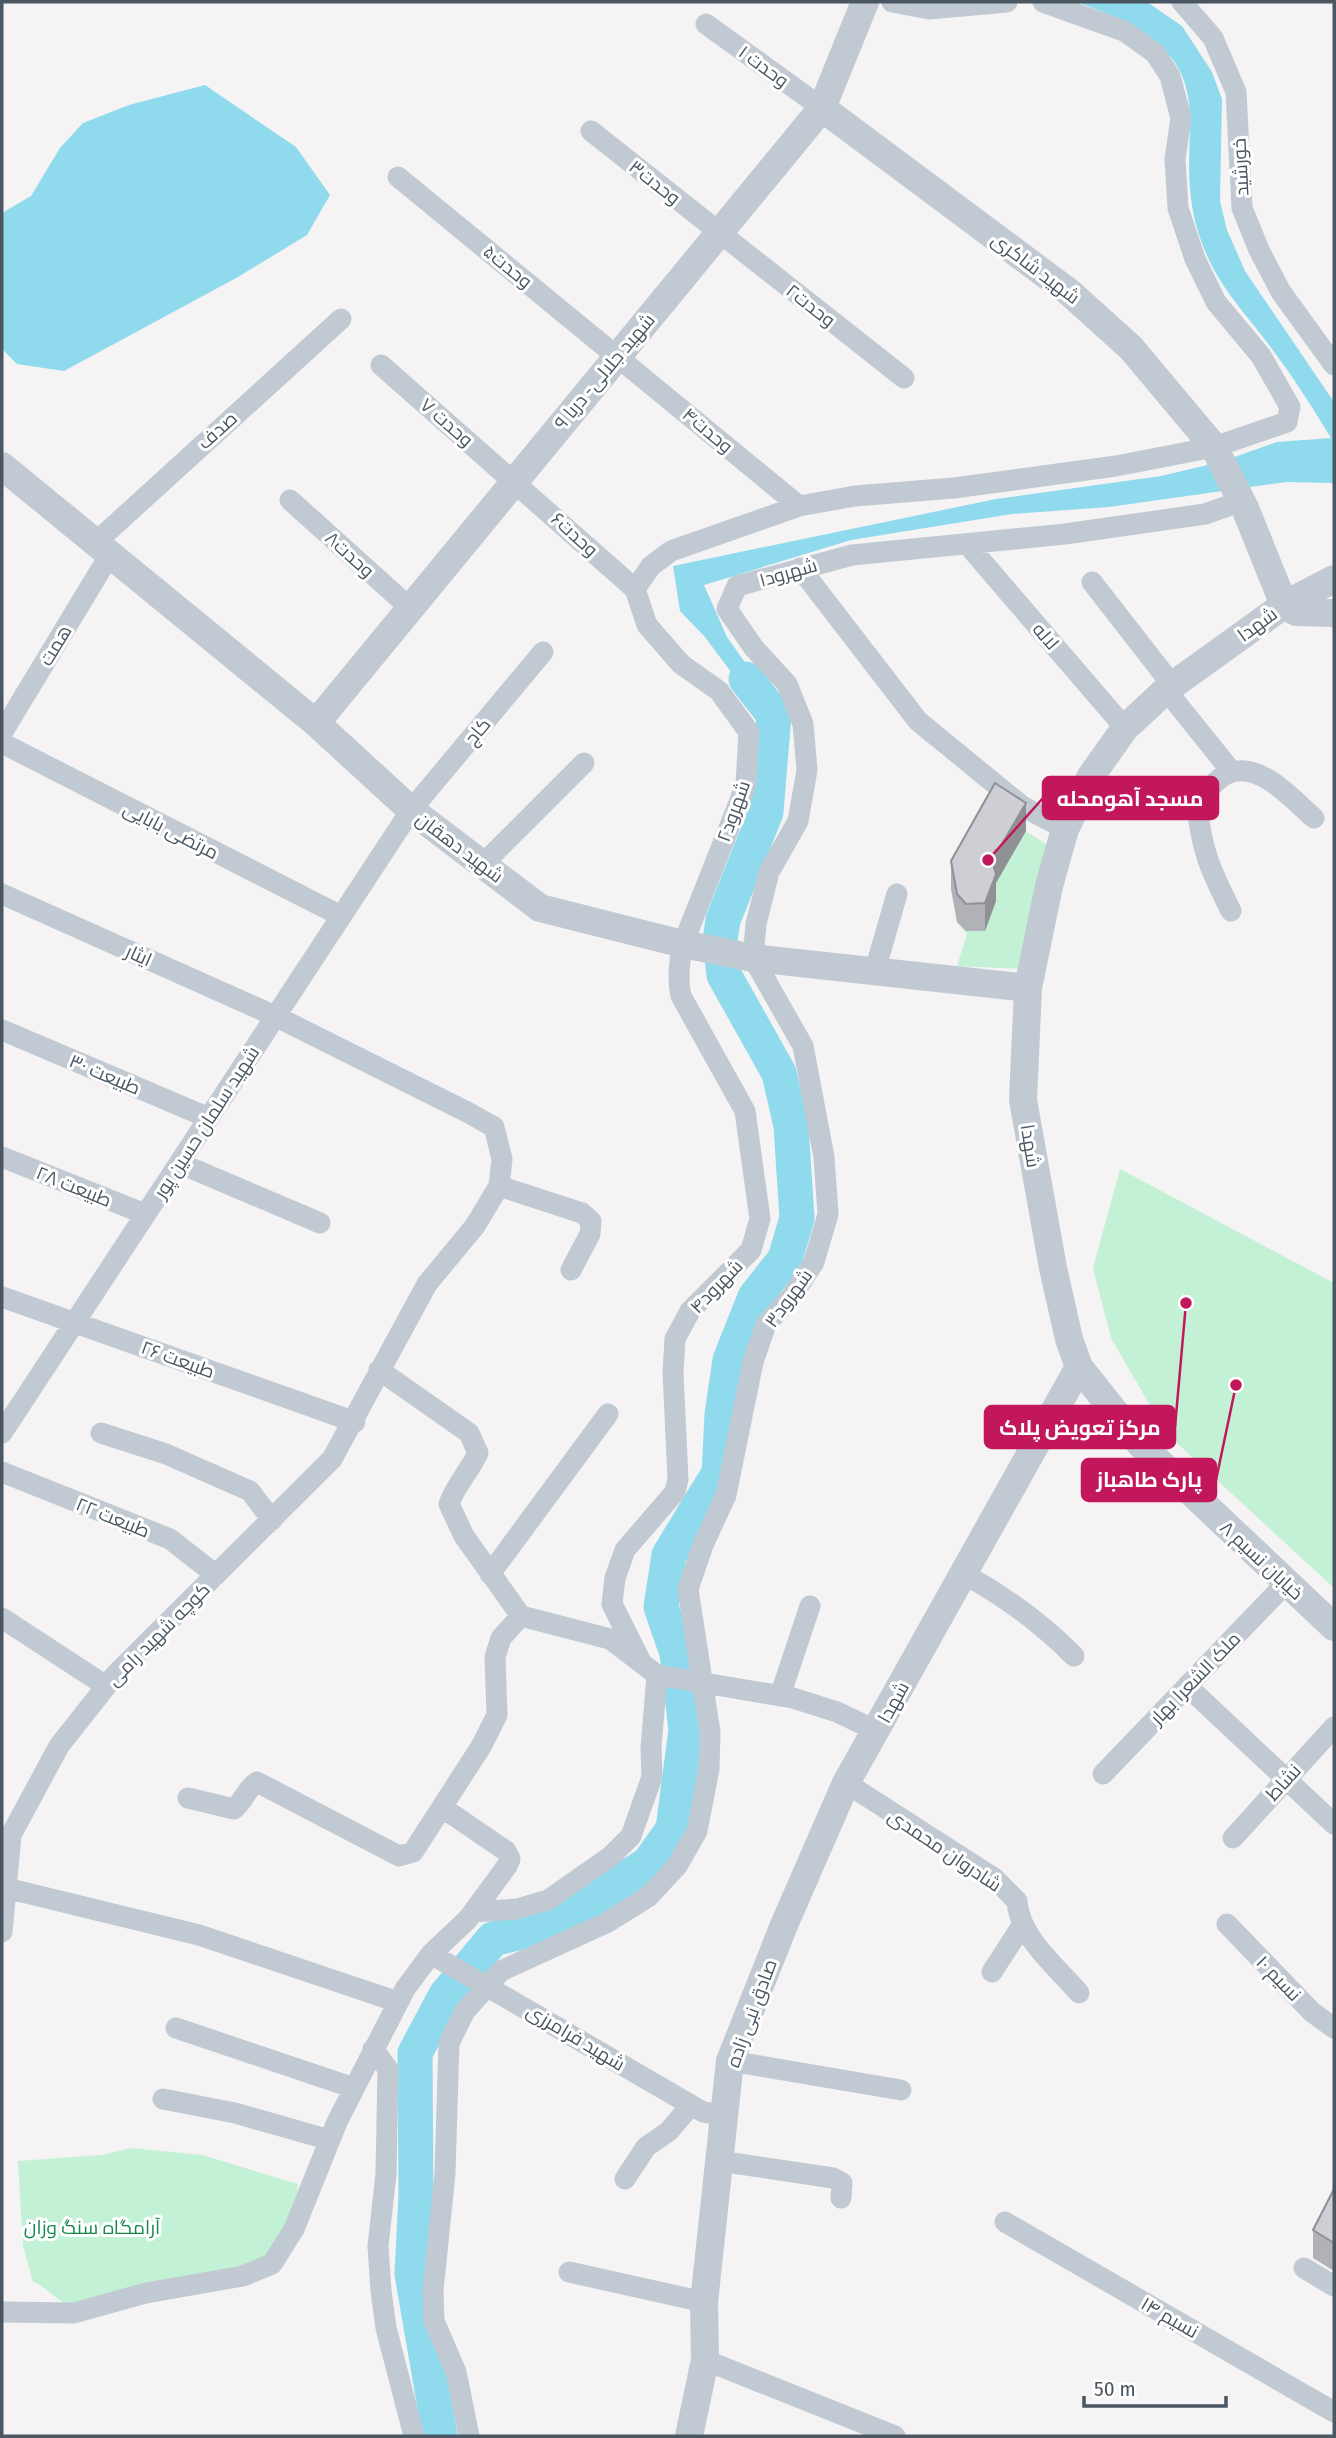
<svg xmlns="http://www.w3.org/2000/svg" width="1336" height="2438" font-family="'Fira Sans Condensed',Cairo,sans-serif">
<rect width="100%" height="100%" fill="#f5f3f3"/>
<path fill="#c3f1d5" d="M995,811L1052,848L1022,969L957,966L967,934L957,922L951,889Z
M1120,1169L1334,1283V1588L1166,1433L1111,1338L1093,1268Z
M131,2148L202,2155L298,2184C294,2215 282,2244 256,2263L70,2305C54,2300 49,2288 33,2282L23,2246L18,2161L102,2155Z"/>
<path fill="#90daee" d="M1076,2H1147L1182,26L1212,72L1222,99L1220,201L1227,230L1245,271L1334,402V483L1286,482L1109,507L1012,514L851,540L704,585L727,637L783,716L763,715L705,637L680,611L673,566L996,499L1161,476L1220,462L1277,442L1331,438C1313,408 1293,377 1272,349C1251,320 1226,295 1210,262C1149,136 1261,66 1076,2Z
M205,85L296,147L330,195L307,235L238,277L64,371L17,364L2,349V213L31,196L60,148L83,123L129,105Z"/>
<g fill="none" stroke-linecap="round" stroke-linejoin="round">
<path stroke="#90daee" stroke-width="35" d="M440,2436L412,2274L416,2195L415,2053L446,1995L493,1939L542,1927L602,1894L649,1863L673,1829L686,1730L677,1653L661,1607L669,1555L719,1473L722,1415L730,1360L755,1297L785,1259L797,1218L791,1126L779,1073L724,975L720,940L723,920L766,812L774,715L746,679"/>
<path stroke="#c1cad2" stroke-width="21" d="M892,2L929,9L1007,2
M1182,2L1213,38L1236,92L1242,208L1259,250L1281,292L1334,365
M706,24L822,108
M591,131L904,378
M398,177L799,506
M381,365L635,589L647,625L681,664L719,691L749,732L746,785L683,944C679,962 677,978 681,996L745,1111L760,1219L751,1250L690,1311L675,1339L673,1373L678,1479L675,1492L625,1550L615,1578L612,1604L641,1662
M290,500L410,608
M95,543L341,319
M967,544L1125,728
M800,568L918,721L1022,806L1065,829
M1092,582L1173,686
M635,589L651,566L671,551L799,506L855,496L954,488L1116,466L1214,447L1287,422L1290,407L1261,356L1216,302L1195,259L1178,208L1175,159L1181,118L1170,76L1155,53L1124,31L1043,2
M1166,690L1232,772
M2,733L109,556
M2,743L341,916
M483,864L584,763
M2,894L275,1016L469,1113L494,1127L502,1159L499,1186L475,1226L427,1284L332,1459L115,1675L59,1746L11,1835L2,1932
M1231,911C1211,871 1201,850 1197,804C1206,793 1217,776 1232,772C1262,763 1294,801 1314,818
M875,970L897,894
M2,1030L209,1118
M2,1157L145,1214
M179,1163L320,1223
M499,1186L582,1213L591,1221L590,1234L571,1270
M2,1297L355,1422
M379,1370L469,1433L478,1453C469,1472 456,1484 449,1504L464,1536L521,1616L610,1639L657,1675L793,1698L837,1712L877,1731
M2,1433L411,810L543,652
M101,1433L166,1454L250,1491L272,1520
M2,1472L170,1539L216,1575
M490,1574L608,1414
M964,1574C1006,1597 1040,1622 1074,1656
M2,1618L106,1686
M1187,1686L1334,1824
M780,1696L810,1606
M1103,1774L1286,1583
M846,1783L994,1878L1017,1901C1019,1937 1057,1967 1079,1993
M188,1798L234,1809C244,1801 246,1789 257,1782L399,1856L413,1852L482,1745L497,1715L495,1657L501,1638L521,1616
M1233,1838L1334,1727
M6,1888L199,1935L398,2002
M474,1912L517,1909L548,1900L611,1856L631,1836L652,1777L651,1748L657,1675
M1227,1924L1312,2012L1334,2028
M431,1954L691,2105L703,2112L723,2115
M992,1972L1023,1924
M176,2028L354,2088
M373,2049L388,2069L386,2174L378,2246L381,2291L386,2328L414,2436
M730,2061L901,2090
M163,2099L235,2113L330,2140
M719,2161L833,2178L842,2183L841,2198
M625,2179L646,2147L669,2131L691,2105
M1005,2222L1334,2412
M1304,2268L1334,2286
M569,2272L704,2302
M2,2312L74,2313L146,2293L243,2276L272,2264L294,2229L337,2122L405,1989L431,1954L468,1919L507,1866L510,1859L506,1851L443,1808
M705,2360L895,2436
M469,2436L456,2372L434,2321L433,2291L445,2173L449,2043L465,2011L501,1971L606,1923L648,1897L677,1866L697,1831L709,1769L710,1732L688,1589L703,1545L726,1495L753,1362L766,1324L792,1296L814,1262L828,1214L824,1157L803,1046L753,958L756,924L769,872L798,821L807,770L803,724L787,684L754,648L727,609L737,586L852,555L1065,534L1205,514L1242,501"/>
<path stroke="#c1cad2" stroke-width="28" d="M822,108L1069,292L1131,348L1214,447L1245,508L1284,605L1296,612L1334,613
M2,466L316,723L411,810L540,908L683,944L753,958L1028,988
M1334,579L1284,605L1166,690L1125,728L1091,776L1065,829L1049,886L1028,988L1023,1100L1053,1268L1069,1339L1079,1367L1141,1445L1334,1627
M316,723L822,108L865,2
M689,2436L705,2360L704,2302L730,2061L784,1925L846,1783L1079,1367"/>
</g>
<path fill="#b0b2b7" d="M1026,831L996,883V901L985,931H966L957,922L951,889V861Z
M1334,2189V2271L1313,2258V2230Z"/>
<path fill="#909195" d="M1026,803V831L996,883V901L985,931V903L992,861Z"/>
<path fill="#cdcfd5" stroke="#909195" stroke-width="2" d="M995,783L1026,803L992,861L996,874L985,903L966,904L957,894L951,861Z
M1334,2189V2243L1313,2230Z"/>
<g text-anchor="middle" stroke-width="6" stroke-linejoin="round" paint-order="stroke">
<g font-size="19" fill="#4a5661" stroke="#fff">
<text transform="translate(764 66) rotate(36)" y="7">وحدت ۱</text>
<text transform="translate(1240 167) rotate(-93)" y="7">خورشید</text>
<text transform="translate(655 182) rotate(38)" y="7">وحدت۳</text>
<text transform="translate(508 266) rotate(39)" y="7">وحدت۵</text>
<text transform="translate(1036 268) rotate(37)" y="7">شهید شاکری</text>
<text transform="translate(811 305) rotate(38)" y="7">وحدت۲</text>
<text transform="translate(604 371) rotate(-50)" y="7">شهید جلالی- دریا ۹</text>
<text transform="translate(447 422) rotate(41)" y="7">وحدت ۷</text>
<text transform="translate(217 430) rotate(-42)" y="7">صدف</text>
<text transform="translate(708 430) rotate(40)" y="7">وحدت۴</text>
<text transform="translate(575 534) rotate(42)" y="7">وحدت۶</text>
<text transform="translate(350 554) rotate(42)" y="7">وحدت۸</text>
<text transform="translate(788 572) rotate(-16)" y="7">شهرود۱</text>
<text transform="translate(1257 624) rotate(-36)" y="7">شهدا</text>
<text transform="translate(1046 636) rotate(49)" y="7">لاله</text>
<text transform="translate(55 645) rotate(-59)" y="7">همت</text>
<text transform="translate(477 731) rotate(-50)" y="7">کاج</text>
<text transform="translate(733 811) rotate(-70)" y="7">شهرود۲</text>
<text transform="translate(171 830) rotate(27)" y="7">مرتضی بابایی</text>
<text transform="translate(460 847) rotate(37)" y="7">شهید دهقان</text>
<text transform="translate(139 955) rotate(24)" y="7">ایثار</text>
<text transform="translate(105 1074) rotate(23)" y="7">طبیعت ۳۰</text>
<text transform="translate(206 1122) rotate(-57)" y="7">شهید سلمان حسین پور</text>
<text transform="translate(1031 1146) rotate(81)" y="7">شهدا</text>
<text transform="translate(74 1186) rotate(22)" y="7">طبیعت ۲۸</text>
<text transform="translate(716 1286) rotate(-46)" y="7">شهرود۴</text>
<text transform="translate(788 1298) rotate(-54)" y="7">شهرود۳</text>
<text transform="translate(178 1359) rotate(20)" y="7">طبیعت ۲۶</text>
<text transform="translate(113 1517) rotate(22)" y="7">طبیعت ۲۲</text>
<text transform="translate(1262 1560) rotate(43)" y="7">خیابان نسیم ۸</text>
<text transform="translate(158 1634) rotate(-45)" y="7">کوچه شهید رامی</text>
<text transform="translate(1195 1678) rotate(-46)" y="7">ملک الشعرا بهار</text>
<text transform="translate(893 1702) rotate(-61)" y="7">شهدا</text>
<text transform="translate(1283 1782) rotate(-48)" y="7">نشاط</text>
<text transform="translate(945 1850) rotate(34)" y="7">شادروان محمدی</text>
<text transform="translate(1279 1978) rotate(46)" y="7">نسیم ۱۰</text>
<text transform="translate(751 2013) rotate(-70)" y="7">صادق نبی زاده</text>
<text transform="translate(576 2037) rotate(31)" y="7">شهید فرامرزی</text>
<text transform="translate(1170 2317) rotate(30)" y="7">نسیم ۱۴</text>
</g>
<g font-size="19" fill="#17864f" stroke="#fff">
<text x="92" y="2234">آرامگاه سنگ وزان</text>
</g>
</g>
<path fill="none" stroke="#c2185b" stroke-width="2.5" d="M988 860L1043 798M1186 1303L1175 1427M1236 1385L1216 1480"/>
<g fill="#c2185b" stroke="#fff" stroke-width="2.5">
<circle cx="988" cy="860" r="7"/>
<circle cx="1186" cy="1303" r="7"/>
<circle cx="1236" cy="1385" r="7"/>
</g>
<g fill="#c2185b" stroke="#c2185b" stroke-width="2.5">
<rect x="1043" y="777" width="175" height="42" rx="7"/>
<rect x="985" y="1406" width="190" height="42" rx="7"/>
<rect x="1082" y="1459" width="134" height="42" rx="7"/>
</g>
<g font-size="21" text-anchor="middle" font-weight="bold" fill="#fff">
<text x="1130" y="806">مسجد آهومحله</text>
<text x="1080" y="1435">مرکز تعویض پلاک</text>
<text x="1149" y="1487">پارک طاهباز</text>
</g>
<rect width="1336" height="2438" fill="none" stroke="#4a5661" stroke-width="7"/>
<path d="M1084 2396v10h142v-10" fill="none" stroke="#4a5661" stroke-width="3.5"/>
<text x="1094" y="2396" font-size="21" fill="#4a5661" stroke="#ffffff" stroke-width="5" paint-order="stroke">50 m</text>
</svg>
